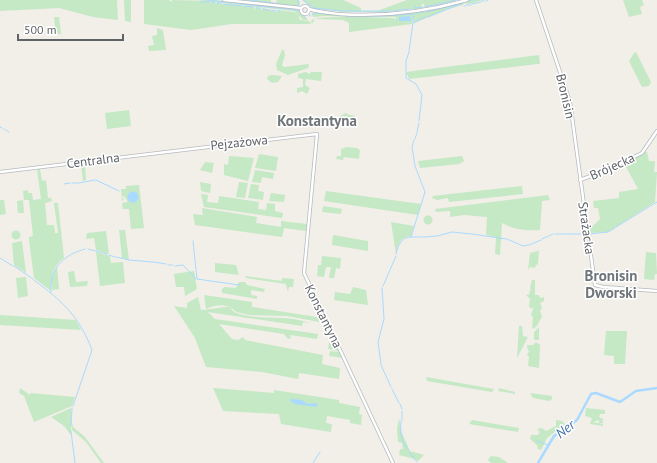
<svg xmlns="http://www.w3.org/2000/svg" width="657" height="463" font-family="'PT Sans',sans-serif">
<rect width="100%" height="100%" fill="#f1efe8"/>
<path fill="#c5e8c5" d="M0,0H117L118,20L93,17L59,8L0,11Z
M124,0H131V22L125,21Z
M144,0H169L172,2V0L209,1L210,3L211,2H215L216,4L217,2L222,4L241,5L242,7L243,6L254,7L255,10L256,7L261,8V11L263,8L278,12V10L294,12L298,15L300,20L309,21L311,24H232L191,30L144,24Z
M197,0H215L293,9L300,11L308,20H303L294,11Z
M242,0H271V2L276,3L277,0H299L300,3L299,6H293Z
M302,0H343L361,8V11H377L407,0H459L425,8L423,3L421,6L424,8L382,12H343L313,8Z
M470,0H483L469,4L464,3L463,5L448,9L414,23V13L412,24L349,32V23L343,20L315,19L312,24L311,21C318,14 377,18 392,18L396,19V17L326,16L313,17L312,13L395,15L425,12Z
M623,0H642L644,5L640,7L642,14L629,17Z
M54,17H59L61,34H56Z
M157,28L163,30L166,50L149,51L148,46L154,45L152,36L157,35Z
M282,50H284L285,55L282,65L284,67L309,64L308,68L288,75L277,70L276,64Z
M636,52L651,82L649,86L642,87L629,61L634,53Z
M539,55L540,64H537L409,79L406,72Z
M306,72L309,74L311,72H322L321,81L306,79L305,85L310,88L307,94L302,91L297,93V88L303,87V79L298,78V74Z
M272,75L282,76L278,82L272,83L267,79L268,76Z
M129,110L131,126L107,129L105,113Z
M346,113L349,115H354L357,121L351,123L341,121L338,117Z
M347,147L357,148L360,150L359,159L344,157L343,160L336,159L337,156H341V149Z
M644,152H647L649,161H655L654,172H657L655,202L608,232L589,233L588,225H594L600,219L598,208H594L593,201L619,198V192L638,189L624,163Z
M259,154L278,157L276,171L255,168Z
M229,156L254,158L248,181L224,175V164L228,165Z
M462,156L464,161L459,164L420,168L418,161Z
M205,162L214,163L212,173L200,170Z
M81,164H85L86,180L83,181Z
M37,169H40L42,181L46,180L48,198H51L52,201L45,203L47,225H54L55,233H58L54,203H58L64,258C53,265 50,278 51,291L34,278L29,240V237L33,236L29,200H24L23,191L28,190V193H32L33,200L41,199Z
M255,170L274,173L273,179L262,177L261,183L252,182Z
M200,182L211,184L210,193L201,191Z
M239,182L248,183L245,198L236,197Z
M251,184L259,185L258,191L264,192L263,200L248,198Z
M139,185L144,228L131,229L129,209H123L122,203L128,202L124,196L121,197L124,199L122,201L121,189H126V186Z
M522,186L523,194L449,202L448,198L437,200L432,198L433,196Z
M326,191L421,204L418,215L324,201Z
M271,193L285,195L284,202L269,201Z
M201,194L208,195L207,202L218,203L219,196L259,202L258,209L266,210L267,203L275,204V211L283,213L282,218L204,207Z
M548,195L550,200L542,201L540,230C526,231 514,230 502,223L500,255L495,254L496,237L486,235L487,217L464,215L450,217V211L436,212L435,209Z
M0,200H4L6,214L0,215Z
M23,200L24,213H18L17,201Z
M323,206L342,209L341,214L322,212Z
M202,208L257,217L256,223L281,227V221L307,224L306,231L284,228L282,237L195,225L193,214L203,215Z
M423.5 220a4.5 4.5 0 1 1 9 0a4.5 4.5 0 1 1-9 0Z
M391,222L414,226L411,236C400,237 398,244 396,254Z
M119,230H125L129,260L122,258Z
M11.5 235a4.5 4.5 0 1 1 9 0a4.5 4.5 0 1 1-9 0Z
M106,231L109,254L96,250L94,238L86,239L87,233Z
M333,235L368,241V251L332,245Z
M22,241L26,273L14,265L12,243Z
M539,249L538,264L536,265L535,268L530,267L528,270L530,253L538,251Z
M96,252L110,256L111,263L123,262L125,283L100,286Z
M646,252L656,253L657,274H655L654,280L644,279Z
M322,256L341,258L340,269L336,268L334,278H329L331,267H326L324,277L317,276L318,265H321Z
M215,263L236,265L239,275L215,272Z
M57,266L59,289L52,290L51,279Z
M74,271L76,282L88,281L87,286L70,287L68,272Z
M194,271L197,289L185,296L184,287H176L174,274Z
M245,276L282,281V278L294,279L293,287H289L288,292L286,284L246,278Z
M26,277L28,296L18,298L16,278Z
M532,280H535V295H539L540,298L544,297V301L540,303L542,308L540,311L542,317L536,327L532,329L533,317L531,315L534,306L532,309L529,307L530,299L526,295L530,294L529,291H531L530,288Z
M239,282H245L247,285L265,289L264,292L251,290V295L257,296V299L222,293V289L225,287L236,288L237,285L234,284L237,285Z
M353,287L366,290L368,305L334,300L335,292L350,294Z
M204,295L252,302V307L323,318L325,323L287,316L249,315L236,312C228,303 216,304 206,309Z
M198,297L201,310C209,310 218,307 229,307C232,309 232,311 236,313C259,321 286,314 310,323L303,322L302,326L208,312L215,319L318,334L317,339L290,335L291,338L288,339L284,334L219,324L232,339L238,340L243,337L245,340L323,355L322,364L340,368L339,379L299,373L298,379L262,372L206,367L195,338L174,306L187,308V303Z
M0,315L76,320L81,330L0,325Z
M519,326H522L523,336L528,337L517,358Z
M539,327V340H534V332Z
M606,331H627L625,364H614V356L604,355Z
M329,342H335L339,351L328,349Z
M536,342L540,345L539,368L528,366L529,357L527,355L530,350L528,351L527,345H533Z
M330,351L340,352L343,358L329,356Z
M426,377L494,389L492,392L427,381Z
M20,388L30,395V393L75,397L72,406L34,422L24,396L19,393Z
M213,388L274,393V390L339,400V403L360,407L359,414L362,415L361,425L350,423V420L327,416L326,423L332,424L331,432L281,424L279,414L223,411Z
M499,388L515,392V394L498,391Z
M530,393L552,396V399L549,401L533,398Z
M71,408V435L64,426L51,417Z
M586,408L605,410V414H600L599,417L603,419V423H599V420L593,422L603,424V426L590,424L592,418L585,416Z
M71,417L73,427L85,437L104,463H101L86,442L72,430Z
M399,418L401,431L410,451L424,455L418,461L415,459L399,455L400,449H403L402,443L398,442L397,428Z
M472,420L519,428L518,432L469,424Z
M556,420L562,421L565,424L547,438L541,450L538,449L537,445L530,439L531,435H538L540,432L537,429L542,428L546,431L556,426Z
M491,456L499,457L508,463H491L488,460Z"/>
<path fill="#aadaff" d="M410,16L411,21H399V17Z
M127.5 197a5.5 5.5 0 1 1 11 0a5.5 5.5 0 1 1-11 0Z
M291,399L302,400L307,404L317,403V407L295,404L290,401Z"/>
<g fill="none" stroke-linecap="round" stroke-linejoin="round">
<path stroke="#aadaff" stroke-width="1" d="M207,0L295,10L299,11L306,18
M249,0L295,6L299,5L298,0
M303,0L314,8L331,10
M468,1L473,0
M482,1H484
M486,1L488,0
M201,2H209
M211,2L215,3
M217,3H222
M224,4L241,6
M472,4L481,2
M466,5H471
M243,6L254,7
M464,6H465
M425,7L456,0
M256,8H261
M416,8L423,7
M263,9L270,10
M415,9V6
M272,10L277,11
M332,10L343,11
M278,11H280
M344,11H392
M394,11L410,9
M426,12L460,4
M417,13L424,12
M309,14L310,16
M312,15L315,13L327,14
M346,16H384L412,14
M428,17L463,3
M413,22L414,13
M409,51L413,23L426,17
M406,61L409,52
M406,62V78L416,84L422,95L419,121
M0,127L2,128
M4,129L9,132
M417,132L419,123
M415,139L417,133
M96,180L119,191
M72,183H78
M79,183L95,180
M64,184L70,183
M616,227L657,202
M472,234L506,239
M555,234H566
M567,234H587
M589,234L608,232L615,228
M411,237L425,192L415,166L412,147L414,140
M424,237L437,236L452,232L471,234
M507,239L523,246L528,245
M542,239L553,234
M193,241L197,279L239,285
M529,245L541,240
M88,249L107,254
M396,254C401,235 406,237 423,237
M109,255L115,257
M116,257L129,260L153,262
M0,258L13,266
M154,262L166,264
M168,265H173
M14,266L33,279
M175,266L183,265L196,279
M34,280C63,302 79,316 92,350L73,406
M383,286L396,256
M51,292C49,269 63,255 85,249
M381,364L378,342L384,319L382,288
M381,365L391,387
M392,389L399,403
M400,404L402,409
M402,420V411
M401,421C400,433 401,440 408,450
M71,426L72,408
M71,431L75,463
M537,441L548,445
M409,452L417,462
M313,463L320,452"/>
<path stroke="#aadaff" stroke-width="2.5" d="M538,463L554,436L577,420L591,394L596,393L620,402L636,391L657,388"/>
<defs>
<path id="secondary" d="M224,0L301,8
M536,0L570,102L595,285L603,287L657,291
M301 10a4 4 0 1 1 8 0a4 4 0 1 1-8 0Z
M309,9C318,12 329,13 339,14C382,17 425,12 467,0
M0,172L317,134L304,273L393,463
M580,180L607,170L642,153L657,131"/>
</defs>
<use href="#secondary" stroke="#b6babf" stroke-width="4"/>
<use href="#secondary" stroke="#fff" stroke-width="2.5"/>
</g>
<g text-anchor="middle" stroke-width="3" stroke-linejoin="round" paint-order="stroke">
<g font-size="13" fill="#5f6368" stroke="#fff">
<text transform="translate(566 96) rotate(77)" y="5">Bronisin</text>
<text transform="translate(239 142) rotate(-6)" y="5">Pejzażowa</text>
<text transform="translate(93 160) rotate(-7)" y="5">Centralna</text>
<text transform="translate(612 166) rotate(-24)" y="5">Brójecka</text>
<text transform="translate(587 228) rotate(82)" y="5">Strażacka</text>
<text transform="translate(324 316) rotate(64)" y="5">Konstantyna</text>
</g>
<g font-size="14" font-style="italic" fill="#4174aa" stroke="#fff">
<text transform="translate(565 429) rotate(-38)" y="5">Ner</text>
</g>
<g font-size="15" font-weight="bold" fill="#70757a" stroke="#fff">
<text x="317" y="126">Konstantyna</text>
<text x="611" y="281">Bronisin<tspan x="611" dy="17">Dworski</tspan></text>
</g>
</g>
<path d="M18 34v6h105v-6" fill="none" stroke="#5f6368" stroke-width="2"/>
<text x="24" y="34" font-size="12" fill="#5f6368" stroke="#ffffff" stroke-width="3" paint-order="stroke">500 m</text>
</svg>
